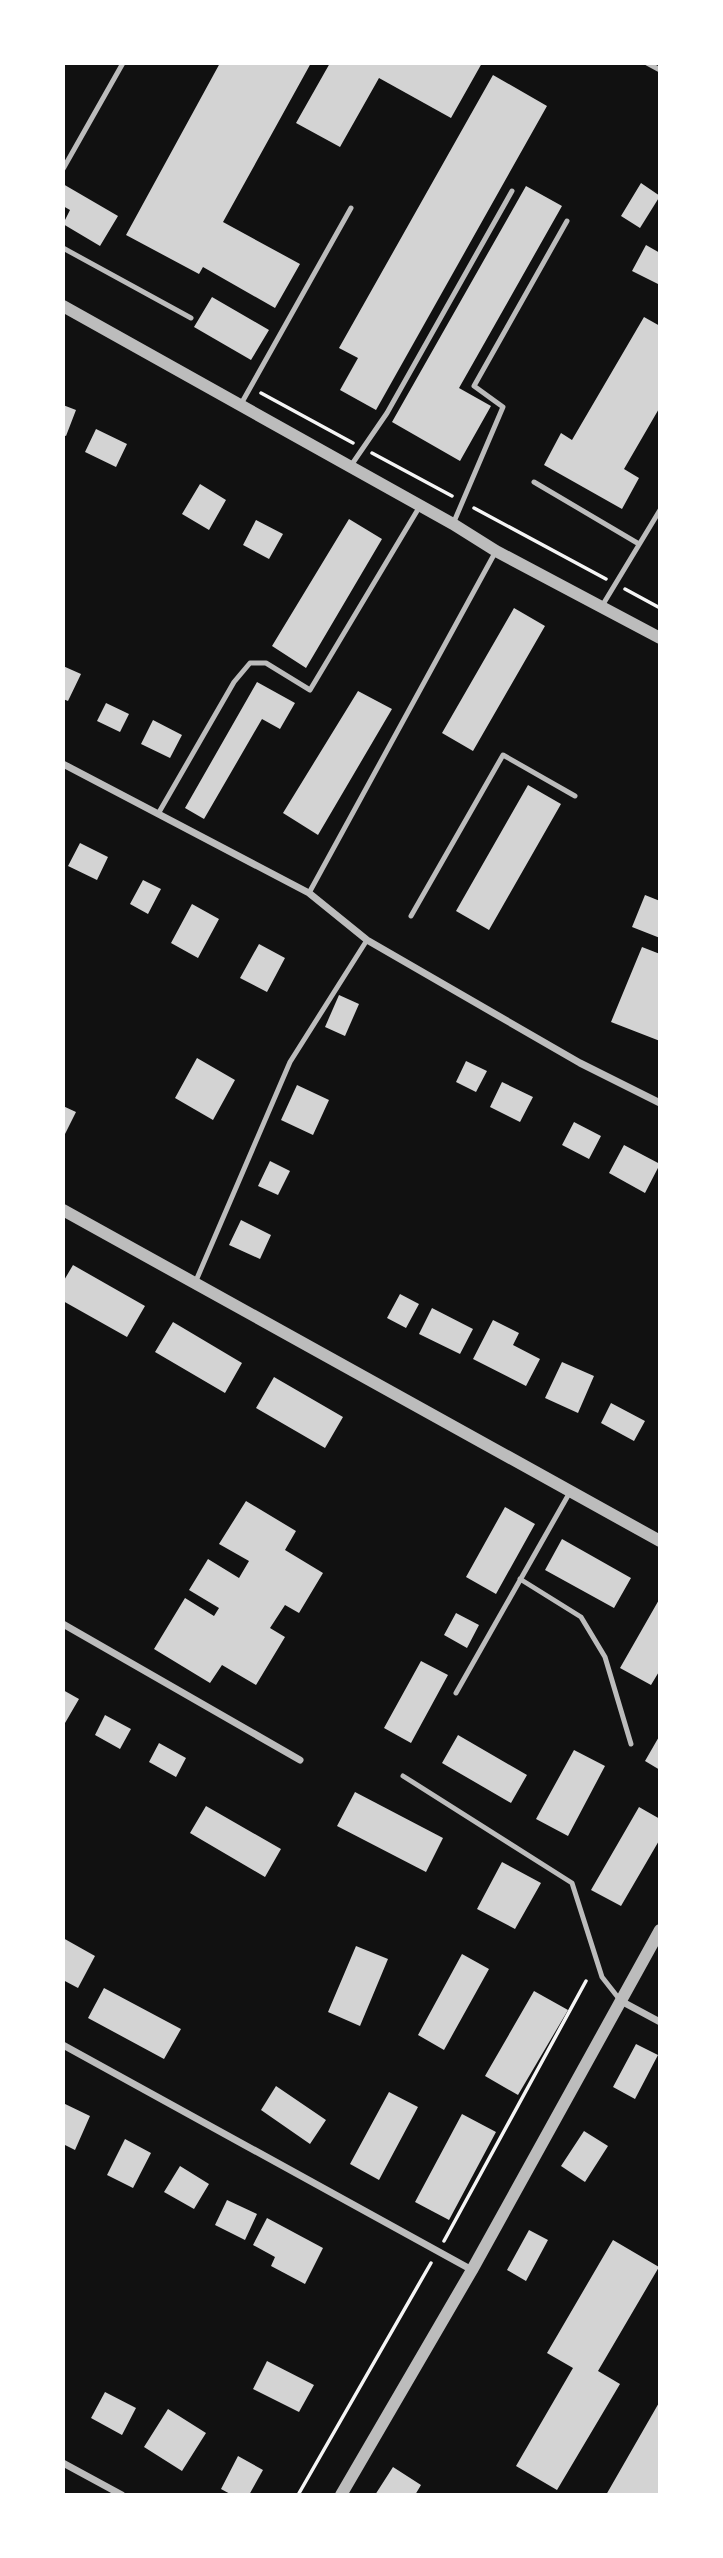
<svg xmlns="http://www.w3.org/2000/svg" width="723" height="2558" font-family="Inter,sans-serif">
<rect width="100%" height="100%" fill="#111"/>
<path fill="#d3d3d3" d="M220,63H311L223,222L300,264L275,308L203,267L199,274L126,235Z
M330,63H482L451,118L379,78L340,147L296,123Z
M493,75L547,106L376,410L340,390L358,358L339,348Z
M641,183L660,196L640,228L621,216Z
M63,184L118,216L100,246L63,224L70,210L63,206Z
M526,186L562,206L459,388L491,406L460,461L392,422Z
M646,245L660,253V285L632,271Z
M212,297L269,330L251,360L194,327Z
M644,317L660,326V407L624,469L639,478L622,509L544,465L561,433L572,440Z
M63,405L76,410L66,436L63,435Z
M96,429L127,444L116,467L85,452Z
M200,484L226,500L209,530L182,514Z
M349,519L382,539L306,668L272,646Z
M256,520L283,534L269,559L243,545Z
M514,608L545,626L473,751L442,733Z
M63,666L81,674L68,701L63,699Z
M257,682L295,703L280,729L262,719L204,819L185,808Z
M358,691L392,709L318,835L283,813Z
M106,703L129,714L120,732L97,721Z
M153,720L182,735L170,758L141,744Z
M528,785L561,804L489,930L456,911Z
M80,843L108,857L97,880L68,866Z
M143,880L161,889L148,914L130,904Z
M645,895L660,901V938L632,927Z
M192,904L219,919L198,958L171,943Z
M259,944L285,958L267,992L240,978Z
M642,947L660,954V1041L611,1022Z
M339,995L359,1004L345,1036L325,1027Z
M197,1058L235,1080L213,1120L175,1098Z
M466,1061L487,1071L476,1092L456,1082Z
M502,1082L533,1097L520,1122L490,1107Z
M297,1085L329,1100L313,1135L281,1120Z
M63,1106L76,1112L63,1138Z
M574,1122L601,1136L589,1159L562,1145Z
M624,1145L660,1164L645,1193L609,1173Z
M270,1161L290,1171L278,1195L258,1186Z
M241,1220L271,1235L260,1259L229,1245Z
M73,1265L145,1306L127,1337L63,1301V1282Z
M400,1294L419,1304L406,1328L387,1318Z
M432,1308L473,1329L460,1354L419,1334Z
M493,1320L519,1333L513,1345L540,1359L526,1386L473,1359Z
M173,1322L242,1363L225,1393L155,1352Z
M562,1362L594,1376L578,1413L545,1398Z
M274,1377L343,1417L325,1448L256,1408Z
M611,1403L645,1421L634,1441L601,1423Z
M246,1501L296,1531L285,1550L323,1573L299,1613L285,1605L270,1628L285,1637L256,1685L222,1665L210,1683L154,1649L185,1598L214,1616L219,1608L189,1590L208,1559L239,1578L249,1561L219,1544Z
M505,1507L535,1524L496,1594L466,1577Z
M562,1539L631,1578L614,1608L545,1570Z
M660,1598V1670L651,1685L620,1668Z
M456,1613L479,1625L467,1648L444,1635Z
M421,1661L448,1675L411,1743L384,1728Z
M63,1690L79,1699L65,1723L63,1722Z
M105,1715L131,1729L120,1749L95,1735Z
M458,1735L527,1775L511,1803L442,1763Z
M660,1735V1770L645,1761Z
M159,1743L186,1758L176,1777L149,1762Z
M574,1750L605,1766L568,1836L536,1819Z
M355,1792L443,1838L426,1872L337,1826Z
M206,1806L281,1849L265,1877L190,1833Z
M639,1807L660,1819V1839L621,1906L591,1890Z
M502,1862L541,1883L515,1929L477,1909Z
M63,1938L95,1956L78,1988L63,1980Z
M356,1946L388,1959L360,2026L328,2012Z
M462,1954L489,1969L444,2050L418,2035Z
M104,1988L181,2029L164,2059L88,2018Z
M534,1991L568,2010L518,2095L485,2076Z
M636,2044L658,2055L635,2099L613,2087Z
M276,2086L326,2120L310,2144L261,2110Z
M389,2092L418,2107L379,2180L350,2164Z
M63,2103L90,2116L75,2150L63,2144Z
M462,2114L496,2132L449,2220L415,2202Z
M584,2131L608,2146L585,2182L561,2166Z
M125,2139L151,2153L133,2188L107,2175Z
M180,2166L209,2184L194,2209L164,2192Z
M227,2200L257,2214L245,2240L215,2225Z
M267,2218L323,2248L305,2284L271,2266L275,2257L253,2245Z
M529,2230L548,2240L526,2281L507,2270Z
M613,2240L659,2267L598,2371L620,2384L557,2490L516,2466L573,2368L547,2353Z
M267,2361L314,2385L299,2412L253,2389Z
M105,2392L136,2408L122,2435L91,2418Z
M660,2401V2495H606Z
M168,2409L206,2433L182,2471L144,2447Z
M238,2456L263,2470L249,2495H232L221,2489Z
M393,2467L421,2485L415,2495H375Z"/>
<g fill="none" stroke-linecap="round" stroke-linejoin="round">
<path stroke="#f5f5f5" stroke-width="3.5" d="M261,393L353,443
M372,453L452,496
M474,508L606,579
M625,589L660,608
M444,2241L586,1981
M298,2495L431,2263"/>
<path stroke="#bcbcbc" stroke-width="5" d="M647,63L660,70
M63,169L123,63
M63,248L191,318
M241,404L351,208
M350,467L387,413L512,191
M534,482L639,544
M453,524L503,407L474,386L567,221
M602,606L660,510
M158,814L234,682L250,663H266L310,690L420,506
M309,893L496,551
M411,916L503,755L575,796
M195,1283L290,1062L367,940
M520,1579L581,1617L605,1657L631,1744
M456,1693L570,1492
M403,1776L572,1883L602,1977L620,2000"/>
<path stroke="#bcbcbc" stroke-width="7" d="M63,764L309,893L367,940L580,1063L660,1103
M63,1624L300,1760
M621,2001L660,2022
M63,2045L472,2270
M63,2463L122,2495"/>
<path stroke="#bcbcbc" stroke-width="12" d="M63,306L453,524L496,551L660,638
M63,1210L660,1541
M341,2495L472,2270L660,1930"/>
</g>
<rect width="723" height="2558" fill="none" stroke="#ffffff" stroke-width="130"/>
</svg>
